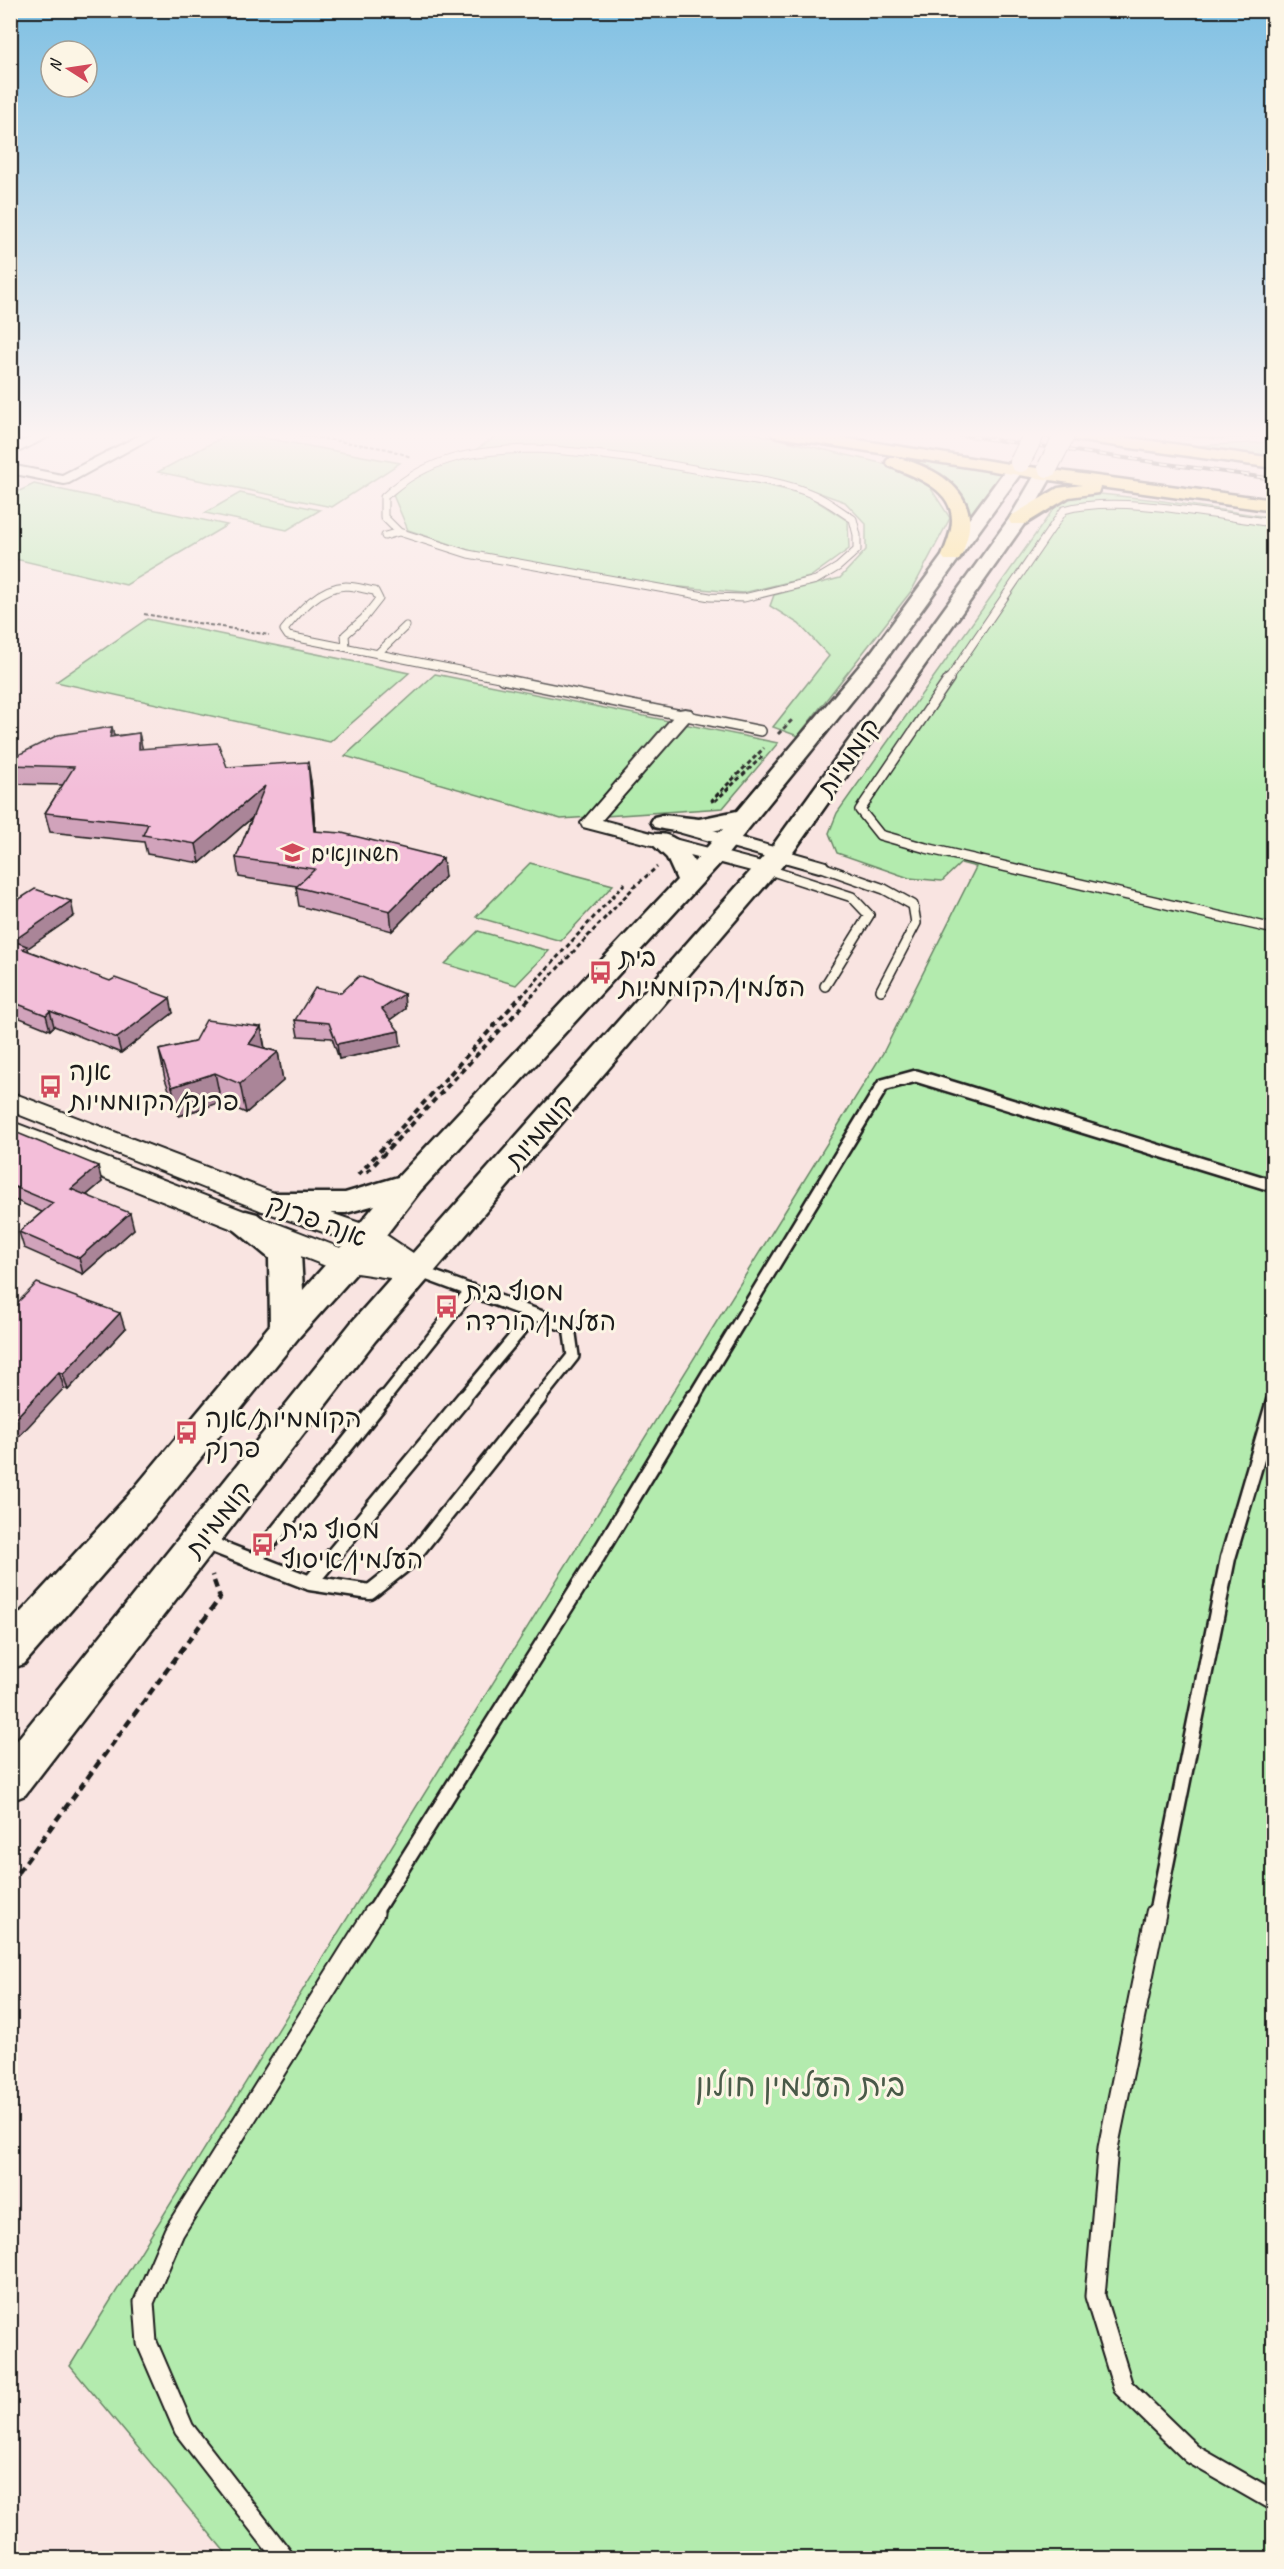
<svg xmlns="http://www.w3.org/2000/svg" width="1284" height="2569" font-family="Caveat,'Playpen Sans Hebrew',sans-serif">
<rect width="100%" height="100%" fill="#f9e4e1"/>
<filter id="ink" filterUnits="userSpaceOnUse"><feTurbulence type="fractalNoise" baseFrequency=".0167" numOctaves="2"/><feDisplacementMap in="SourceGraphic" scale="12" xChannelSelector="R" yChannelSelector="G"/><feConvolveMatrix kernelMatrix="1 2 1 2 8 2 1 2 1" color-interpolation-filters="sRGB"/></filter>
<g filter="url(#ink)">
<path fill="#b3ebae" stroke="#688465" stroke-width="1.5" d="M232,432L400,463L332,507L158,472Z
M503,432H749L885,464L928,484L950,518L912,590L798,736L773,727L829,656L799,624L770,606L774,595L840,578L866,550V524L845,502L795,484L635,458L536,446L475,450Z
M1138,432H1273L1274,435L1221,439Z
M1273,442V457L1191,446Z
M524,450L606,458L732,477L807,495L848,521L849,549L810,577L743,593L649,584L477,553L408,530L393,495L415,474L456,459Z
M866,450L1002,472L968,517C965,471 903,460 866,450Z
M34,484L227,525L126,585L11,558V495Z
M1081,492L1157,500L1273,518V2558H230L70,2366L883,1053L976,867L961,863L942,881L909,878L837,853L829,833L837,813L1062,497Z
M240,493L320,510L287,530L205,513Z
M147,619L409,673L330,742L56,682Z
M435,674L778,743L723,808L561,819L345,756Z
M530,863L613,885L561,941L476,917Z
M478,931L549,951L516,985L445,964Z"/>
<g fill="none" stroke-linecap="round" stroke-linejoin="round">
<defs>
<path id="service-far4" d="M535,449C596,452 656,462 716,473C749,478 783,481 814,495C828,501 840,511 853,519L857,535V550L838,567L816,580L744,598L710,597L468,554L399,532L384,517V497C429,456 476,450 535,449Z
M385,536L399,532
M346,647L345,635L364,618L379,599L375,591C366,590 356,586 346,586C320,587 299,611 284,630L288,636L509,680
M377,654L406,626
M948,680L1064,510C1118,494 1216,516 1274,523"/>
<path id="service-far3" d="M502,679L761,731
M949,679L860,810L880,835L926,848L1274,929
M819,866L884,889L913,905L916,923L881,990
M766,869L852,897L869,915L825,986"/>
<path id="service-far2" d="M418,1271L569,1327L573,1356L538,1400
M383,1400L471,1290
M462,1400L534,1314
M692,1400L883,1085L916,1076L1274,1186"/>
<path id="service-far1" d="M202,1541L310,1583L370,1592L409,1561L539,1398
M254,1561L384,1398
M310,1583L464,1398
M373,1914L597,1557L693,1398
M1156,1914L1228,1558L1274,1401"/>
<path id="service" d="M1156,1913L1108,2148L1095,2296L1123,2387L1192,2454L1274,2501
M284,2558L184,2429L147,2343L144,2302L174,2232L374,1913"/>
<path id="minor" d="M41,432H58L10,456V447Z
M146,432H162L69,483L64,484L10,473V465L62,475Z
M685,709L691,710L694,714L691,718L602,820L773,865L776,869L773,873H759L583,827L581,823L679,710Z
M664,816L826,862L829,866L826,870L819,872L657,826L655,822L657,818Z"/>
<path id="tertiary" d="M10,1092L282,1196L377,1229L428,1263L433,1271L428,1279L417,1282L336,1270L10,1141V1121L351,1252L371,1254L355,1243L260,1210L10,1111Z"/>
<path id="secondary" d="M1020,457L1026,458L1029,462L886,659L723,860L420,1191L359,1270L299,1337L153,1517L24,1664L10,1669V1624L127,1497L270,1325L269,1258L235,1230L230,1222L235,1214L246,1211L257,1214L296,1246L301,1254L303,1290L335,1254L375,1205L346,1213H271L260,1210L255,1203L260,1196L271,1193H345L398,1177L677,880L667,858L648,840L651,835C670,830 687,845 694,862L723,829C699,833 678,833 654,827L651,822L654,817L663,815L699,819L737,811L872,651L1014,458Z
M1048,462L1054,463L1057,467L1027,520L789,858L375,1341L25,1795L10,1801V1749L351,1323L771,848L1009,519L1042,463Z"/>
<path id="motorway" d="M771,432H808L1015,465L1274,500V511L1100,487L1098,493L1069,497L1025,524H1011L1009,520L1011,516L1058,488L1082,485L779,437L773,436Z
M1045,432H1087L1274,458V468L1053,437L1047,436Z
M895,457C935,467 980,491 967,538C965,545 963,554 959,560H945L942,556C946,545 952,532 952,520C952,488 913,476 889,466L886,462L889,458Z"/>
</defs>
<use href="#service-far4" stroke="#1c1c1c" stroke-width="9"/>
<use href="#service-far3" stroke="#1c1c1c" stroke-width="12"/>
<use href="#service-far2" stroke="#1c1c1c" stroke-width="16"/>
<use href="#service-far1" stroke="#1c1c1c" stroke-width="19"/>
<use href="#service" stroke="#1c1c1c" stroke-width="23"/>
<use href="#minor" stroke="#1c1c1c" stroke-width="4"/>
<use href="#tertiary" stroke="#1c1c1c" stroke-width="4"/>
<use href="#secondary" stroke="#1c1c1c" stroke-width="5"/>
<use href="#motorway" stroke="#1c1c1c" stroke-width="5"/>
<path stroke="#1c1c1c" stroke-width="2" stroke-dasharray="4 2" stroke-linecap="butt" d="M282,432L388,449L411,457
M144,614L269,635"/>
<path stroke="#1c1c1c" stroke-width="3" stroke-dasharray="4.5 3" stroke-linecap="butt" d="M778,734L794,718
M715,801L764,755
M713,802L712,800L764,748
M521,997L625,883
M531,997L634,887L657,867"/>
<path stroke="#1c1c1c" stroke-width="4" stroke-dasharray="6 4.5" stroke-linecap="butt" d="M367,1172L533,995
M358,1175L522,995"/>
<path stroke="#1c1c1c" stroke-width="4.5" stroke-dasharray="8 5" stroke-linecap="butt" d="M10,1883L220,1598L212,1575"/>
<use href="#service-far4" stroke="#fcf5e5" stroke-width="7"/>
<use href="#service-far3" stroke="#fcf5e5" stroke-width="9"/>
<use href="#service-far2" stroke="#fcf5e5" stroke-width="11"/>
<use href="#service-far1" stroke="#fcf5e5" stroke-width="14"/>
<use href="#service" stroke="#fcf5e5" stroke-width="19"/>
<use href="#minor" fill="#fcf5e5" fill-rule="evenodd"/>
<use href="#tertiary" fill="#fcf5e5" fill-rule="evenodd"/>
<use href="#secondary" fill="#fcf5e5" fill-rule="evenodd"/>
<use href="#motorway" fill="#fbe080" fill-rule="evenodd"/>
<defs>
<path id="rail" d="M940,432L1274,479"/>
</defs>
<use href="#rail" stroke="#1c1c1c" stroke-width="4"/>
<use href="#rail" stroke="#fcf5e5" stroke-width="2" stroke-dasharray="8" stroke-linecap="butt"/>
<defs>
<path id="secondary-bridge" d="M1020,462L1035,432
M1048,467L1066,432"/>
</defs>
<use href="#secondary-bridge" stroke="#1c1c1c" stroke-width="22" stroke-linecap="butt"/>
<use href="#secondary-bridge" stroke="#fcf5e5" stroke-width="20"/>
</g>
<path fill="#d1a3bb" stroke="#1c1c1c" stroke-width="1.5" d="M112,727L114,736L139,733L142,749L227,767L311,781L315,831L445,877L392,931L299,906L296,887L297,886L239,877L236,858L252,818L200,863L147,854L144,842L50,832L45,813L63,785L10,784V759Z
M10,905L74,916L28,948V951L173,1013L121,1053L54,1026L50,1030L10,1014Z
M404,994L405,1009L390,1020L401,1046L339,1059L332,1038L298,1036L295,1020Z
M261,1027L265,1048L278,1052L283,1081L246,1113L221,1102L179,1116L165,1079L159,1050Z
M10,1130L102,1182L87,1195L134,1229L83,1274L24,1248L19,1232L42,1212L10,1198Z
M10,1310L125,1329L68,1390L64,1388Z"/>
<path fill="#aa8598" stroke="#1c1c1c" stroke-width="1.5" d="M112,727L116,745L110,737Z
M139,733L143,751L139,749Z
M308,762L311,781L317,850L314,831Z
M265,786L268,804L200,863L196,844Z
M443,858L445,877L392,931L390,911Z
M71,901L74,916L28,948L31,960L13,941Z
M404,994L405,1009L384,1024L382,1009Z
M170,998L173,1013L121,1053L117,1038Z
M50,1011L54,1026L50,1030L46,1015Z
M261,1027L266,1056L278,1052L283,1081L246,1113L240,1084L249,1044Z
M399,1031L401,1046L339,1059L337,1044Z
M215,1073L221,1102L179,1116L172,1087Z
M98,1166L102,1182L76,1204L71,1189Z
M130,1213L134,1229L83,1274L79,1258Z
M120,1313L125,1329L68,1390L63,1374Z
M59,1372L64,1388L10,1446V1424Z"/>
<path fill="#f3bed9" stroke="#1c1c1c" stroke-width="1.5" d="M112,727L110,737L139,733V749L218,743L227,767L308,762L314,831L342,833L443,858L390,911L296,887L315,869L236,858L265,786L196,844L143,835L148,824L45,813L74,767L10,765V759L58,735Z
M35,889L71,901L13,941L27,946L23,949L110,981L115,978L170,998L117,1038L50,1011L46,1015L10,1001V905Z
M359,976L404,994L382,1009L399,1031L337,1044L329,1023L295,1020L315,988L341,993Z
M206,1020L261,1027L249,1044L278,1052L240,1084L215,1073L172,1087L159,1050L194,1042Z
M10,1130L98,1166L71,1189L130,1213L79,1258L19,1232L53,1203L10,1185Z
M37,1283L120,1313L63,1374L59,1372L10,1424V1310Z"/>
</g>
<linearGradient id="sky" x2="0" y2="1"><stop stop-color="#7fc0e3"/><stop offset="0.55" stop-color="#fcf3f2"/><stop offset="1" stop-color="#fcf3f2" stop-opacity="0"/></linearGradient>
<rect width="1284" height="791" fill="url(#sky)"/>
<defs>
<symbol id="school-bare" viewBox="-9 -9 18 18"><path d="M0-5L7-2L0 1L-7-2ZM-4 1L0 2.5L4 1V4Q0 6-4 4Z" fill="#d1495b" stroke="#fcf5e5" stroke-width="2.5" paint-order="stroke"/></symbol>
<symbol id="bus-bare" viewBox="-9 -9 18 18"><path d="M-5-6H5V4H4V6H2V4H-2V6H-4V4H-5ZM-3.5-4V0h7V-4ZM-3.5 1.2v1.5H-2V1.2ZM2 1.2v1.5H3.5V1.2Z" fill="#d1495b" stroke="#fcf5e5" stroke-width="2.5" paint-order="stroke"/></symbol>
</defs>
<g fill-rule="evenodd">
<use href="#school-bare" x="276" y="836" width="33" height="33"/>
<use href="#bus-bare" x="584" y="956" width="33" height="33"/>
<use href="#bus-bare" x="34" y="1070" width="33" height="33"/>
<use href="#bus-bare" x="430" y="1290" width="33" height="33"/>
<use href="#bus-bare" x="170" y="1416" width="33" height="33"/>
<use href="#bus-bare" x="246" y="1528" width="33" height="33"/>
</g>
<g text-anchor="middle" stroke-width="6" stroke-linejoin="round" paint-order="stroke">
<g font-size="22" fill="#1c1c1c" stroke="#fcf5e5" text-anchor="start">
<text x="311" y="861">חשמונאים</text>
</g>
<g font-size="26" fill="#1c1c1c" stroke="#fcf5e5">
<text transform="translate(848 757) rotate(-55)" y="9">קוממיות</text>
<text transform="translate(539 1131) rotate(-49)" y="9">קוממיות</text>
<text transform="translate(317 1220) rotate(21)" y="9">אנה פרנק</text>
<text transform="translate(218 1519) rotate(-52)" y="9">קוממיות</text>
</g>
<g font-size="26" fill="#1c1c1c" stroke="#fcf5e5" text-anchor="start">
<text x="619" y="966">בית<tspan x="619" dy="30">העלמין/הקוממיות</tspan></text>
<text x="69" y="1080">אנה<tspan x="69" dy="30">פרנק/הקוממיות</tspan></text>
<text x="465" y="1300">מסוף בית<tspan x="465" dy="30">העלמין/הורדה</tspan></text>
<text x="205" y="1427">הקוממיות/אנה<tspan x="205" dy="30">פרנק</tspan></text>
<text x="281" y="1538">מסוף בית<tspan x="281" dy="30">העלמין/איסוף</tspan></text>
</g>
<g font-size="32" fill="#495a48" stroke="#fcf5e5">
<text x="800" y="2096">בית העלמין חולון</text>
</g>
</g>
<rect width="1284" height="2569" fill="none" stroke="#fcf5e5" stroke-width="36"/>
<rect x="18" y="18" width="1248" height="2533" fill="none" stroke="#1c1c1c" stroke-width="2" filter="url(#ink)"/>
<g transform="translate(69 69) rotate(282)"><circle r="28" fill="#fcf5e5" stroke="#a29e95" stroke-width="1.5"/>
<path d="M0-4.5L10 22L0 15L-10 22Z" fill="#d1495b"/>
<text y="-9" font-size="16" font-weight="bold" text-anchor="middle" fill="#1c1c1c">N</text>
</g>
</svg>
